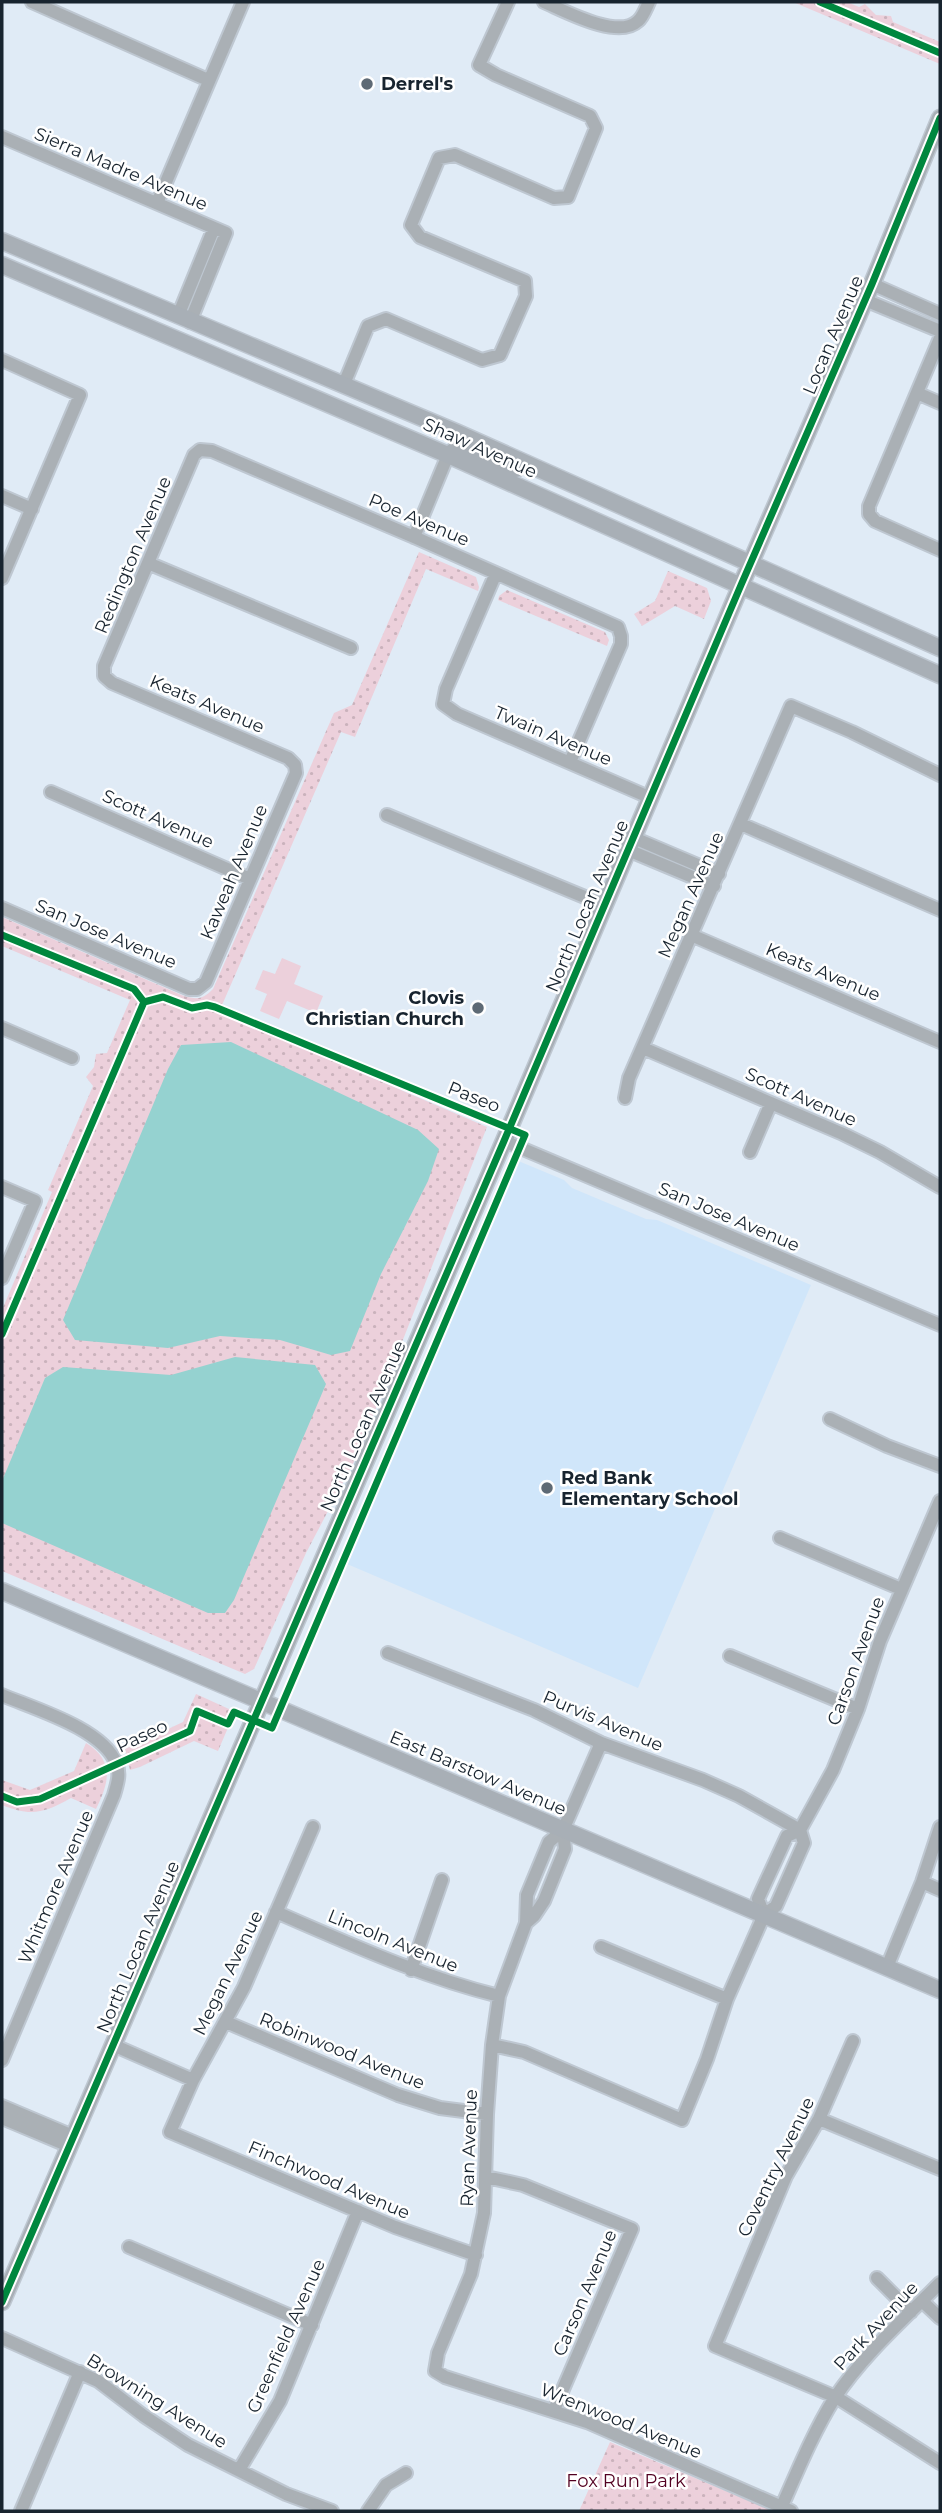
<svg xmlns="http://www.w3.org/2000/svg" width="942" height="2513" font-family="Montserrat,sans-serif">
<defs>
<pattern id="grass-dots" width="8" height="8" patternUnits="userSpaceOnUse" patternTransform="scale(1.75)"><rect width="8" height="8" fill="#ecd0db"/><path d="M2 2h.1M6 6h.1" fill="none" stroke="#cab2bc" stroke-width="1.8" stroke-linecap="round"/></pattern>
</defs>
<rect width="100%" height="100%" fill="#e0ebf6"/>
<path fill="#d0e6fa" d="M516,1160L564,1180L572,1188L646,1219L657,1220L811,1285L638,1688L340,1561L403,1415L410,1406L442,1333V1321L511,1162Z"/>
<path fill="url(#grass-dots)" d="M793,2H847L859,7L865,4L876,15L891,16L893,22L940,42V64Z
M419,552L476,577L479,587L478,591L426,569L355,737L341,732L219,1012L487,1127L357,1456L306,1553L254,1669L245,1674L2,1571V1310L52,1192L48,1190L93,1086L86,1077L94,1067L96,1054L107,1053L130,1000L2,946V917L184,996C198,1000 203,999 213,989L334,713L352,705Z
M668,571L707,588L711,601L704,619L675,606L642,626L634,614L655,601Z
M507,590L605,632L609,640L607,646L498,600L499,596Z
M196,1694L229,1709L233,1716L218,1751L194,1741L140,1767L130,1770L125,1749L183,1722Z
M86,1743C115,1761 109,1783 96,1809L71,1798C44,1813 31,1817 2,1805V1780L30,1790L74,1771Z
M610,2442L773,2511H579Z"/>
<path fill="#ecd0db" d="M282,958L301,966L294,984L323,996L316,1013L287,1001L279,1019L260,1011L267,994L255,989L263,970L275,974Z"/>
<path fill="#95d2d0" d="M231,1042L418,1130L439,1149L428,1181L381,1274L350,1351L331,1355L280,1340L220,1336L168,1348L75,1340L63,1320L168,1069L181,1045Z
M235,1357L315,1365L326,1384L234,1600L225,1613H208L2,1523V1481L45,1378L63,1367L171,1375Z"/>
<g fill="none" stroke-linecap="round" stroke-linejoin="round">
<defs>
<path id="street" d="M32,2L208,80
M544,2C565,11 618,40 638,21C643,17 646,8 649,2
M2,137L226,233L190,322
M157,203L243,2
M872,284L940,314
M865,300L940,331
M178,316L214,228
M940,338L869,506V514L875,521L940,550
M2,360L80,395L2,578
M344,384L368,326L386,319L482,360L500,355L526,296L525,281L420,237L411,225L439,158L455,155L554,198L568,197L596,128L590,116L496,75L479,65L508,2
M917,393L940,403
M2,496L32,509
M414,537L448,455
M148,563L351,648
M496,573L446,689L443,704L457,714L651,798
M51,792L250,879
M387,815L604,905
M741,824L940,910
M634,838L719,874
M628,850L714,886
M2,908L189,989H197L206,982L296,773L295,765L288,758L112,683L104,676V666L194,455L200,450L212,451L414,537L618,627L621,636V644L570,762
M691,935L940,1042
M2,1028L72,1058
M643,1048L843,1134L880,1152L940,1187
M625,1098L629,1078L791,706L852,732L940,775
M504,1141L940,1325
M750,1152L771,1103
M2,1187L35,1201L2,1278
M830,1419L887,1446L940,1466
M780,1538L901,1589
M388,1653L534,1710L601,1743L703,1780L739,1796L800,1830
M730,1656L858,1709
M2,1695C35,1709 103,1729 116,1763C121,1774 117,1784 114,1795L2,2060
M313,1827L244,1987L193,2080L170,2132L395,2227L476,2255
M563,1830L549,1842L527,1895L526,1923L499,1996L492,2045L487,2114L484,2213L471,2274L438,2353L435,2371L445,2377L587,2422L791,2511
M922,1882L940,1890
M276,1912C350,1944 422,1977 499,1996
M764,1915L758,1899L787,1836L800,1830L833,1770L858,1709L880,1641L940,1501
M526,1923L534,1916L544,1901L565,1849L563,1830L601,1743
M601,1947L727,1999
M887,1967L922,1882L940,1827
M411,1970L442,1880
M226,2022L398,2095L440,2108L487,2114
M853,2041L819,2119L786,2176L715,2346L836,2397L940,2463
M113,2045L193,2080
M492,2045L524,2052L682,2120L707,2059L727,1999L764,1915L776,1906L804,1843L800,1830
M2,2106L73,2136
M2,2118L69,2146
M819,2119L940,2169
M486,2177L523,2185L632,2229L554,2410
M129,2247L312,2325
M877,2278L911,2312
M922,2301L940,2318
M2,2338L98,2381L144,2416L188,2445L286,2494L332,2511
M239,2470L280,2401L358,2211
M782,2506C798,2470 813,2433 834,2399C863,2355 903,2320 940,2283
M21,2511L80,2372
M368,2511L386,2485L406,2473"/>
<path id="secondary" d="M2,241L458,433L940,648
M2,265L448,455L940,675
M448,455L458,448H464L516,469
M2,1591L940,1990
M2,2302L504,1141L741,585L872,284L940,118"/>
</defs>
<use href="#street" stroke="#bec7d1" stroke-width="16"/>
<use href="#secondary" stroke="#bec7d1" stroke-width="19"/>
<use href="#street" stroke="#aab0b5" stroke-width="12"/>
<use href="#secondary" stroke="#a8afb6" stroke-width="16"/>
<defs>
<path id="cycleway" d="M820,2L940,53
M2,935L134,989L144,1002L2,1334
M2,1796L17,1802L40,1799L190,1731L197,1711L228,1724L234,1712L272,1728L525,1135L215,1007L207,1005L192,1008L163,997L144,1002
M2,2302L504,1141L741,585L872,284L940,118"/>
</defs>
<use href="#cycleway" stroke="#fff" stroke-width="11"/>
<use href="#cycleway" stroke="#00873e" stroke-width="7"/>
</g>
<g fill="#5e6a75" stroke="#fff" stroke-width="2.5">
<circle cx="367" cy="84" r="7"/>
<circle cx="478" cy="1008" r="7"/>
<circle cx="547" cy="1488" r="7"/>
</g>
<g text-anchor="middle" stroke-width="5" stroke-linejoin="round" paint-order="stroke">
<g font-size="18" font-weight="bold" fill="#18242f" stroke="#fff" text-anchor="start">
<text x="381" y="90">Derrel's</text>
<text x="464" y="1004" text-anchor="end">Clovis<tspan x="464" dy="21">Christian Church</tspan></text>
<text x="561" y="1484">Red Bank<tspan x="561" dy="21">Elementary School</tspan></text>
</g>
<g font-size="18" fill="#18242f" stroke="#fff">
<text transform="translate(121 169) rotate(23)" y="6">Sierra Madre Avenue</text>
<text transform="translate(833 335) rotate(-67)" y="6">Locan Avenue</text>
<text transform="translate(480 448) rotate(24)" y="6">Shaw Avenue</text>
<text transform="translate(419 520) rotate(23)" y="6">Poe Avenue</text>
<text transform="translate(133 555) rotate(-67)" y="6">Redington Avenue</text>
<text transform="translate(207 704) rotate(23)" y="6">Keats Avenue</text>
<text transform="translate(553 736) rotate(23)" y="6">Twain Avenue</text>
<text transform="translate(158 819) rotate(24)" y="6">Scott Avenue</text>
<text transform="translate(234 872) rotate(-67)" y="6">Kaweah Avenue</text>
<text transform="translate(691 895) rotate(-66)" y="6">Megan Avenue</text>
<text transform="translate(587 906) rotate(-67)" y="6">North Locan Avenue</text>
<text transform="translate(106 934) rotate(23)" y="6">San Jose Avenue</text>
<text transform="translate(823 972) rotate(23)" y="6">Keats Avenue</text>
<text transform="translate(474 1097) rotate(22)" y="6">Paseo</text>
<text transform="translate(801 1097) rotate(24)" y="6">Scott Avenue</text>
<text transform="translate(729 1217) rotate(23)" y="6">San Jose Avenue</text>
<text transform="translate(363 1426) rotate(-66)" y="6">North Locan Avenue</text>
<text transform="translate(856 1661) rotate(-70)" y="6">Carson Avenue</text>
<text transform="translate(603 1721) rotate(23)" y="6">Purvis Avenue</text>
<text transform="translate(142 1736) rotate(-25)" y="6">Paseo</text>
<text transform="translate(478 1773) rotate(23)" y="6">East Barstow Avenue</text>
<text transform="translate(56 1887) rotate(-67)" y="6">Whitmore Avenue</text>
<text transform="translate(393 1941) rotate(22)" y="6">Lincoln Avenue</text>
<text transform="translate(138 1947) rotate(-67)" y="6">North Locan Avenue</text>
<text transform="translate(228 1973) rotate(-64)" y="6">Megan Avenue</text>
<text transform="translate(342 2051) rotate(22)" y="6">Robinwood Avenue</text>
<text transform="translate(469 2148) rotate(-88)" y="6">Ryan Avenue</text>
<text transform="translate(776 2167) rotate(-64)" y="6">Coventry Avenue</text>
<text transform="translate(329 2180) rotate(23)" y="6">Finchwood Avenue</text>
<text transform="translate(585 2293) rotate(-67)" y="6">Carson Avenue</text>
<text transform="translate(876 2326) rotate(-47)" y="6">Park Avenue</text>
<text transform="translate(286 2336) rotate(-66)" y="6">Greenfield Avenue</text>
<text transform="translate(157 2401) rotate(32)" y="6">Browning Avenue</text>
<text transform="translate(621 2421) rotate(22)" y="6">Wrenwood Avenue</text>
</g>
<g font-size="18" fill="#520021" stroke="#fff">
<text x="626" y="2487">Fox Run Park</text>
</g>
</g>
<rect width="942" height="2513" fill="none" stroke="#18242f" stroke-width="7"/>
</svg>
